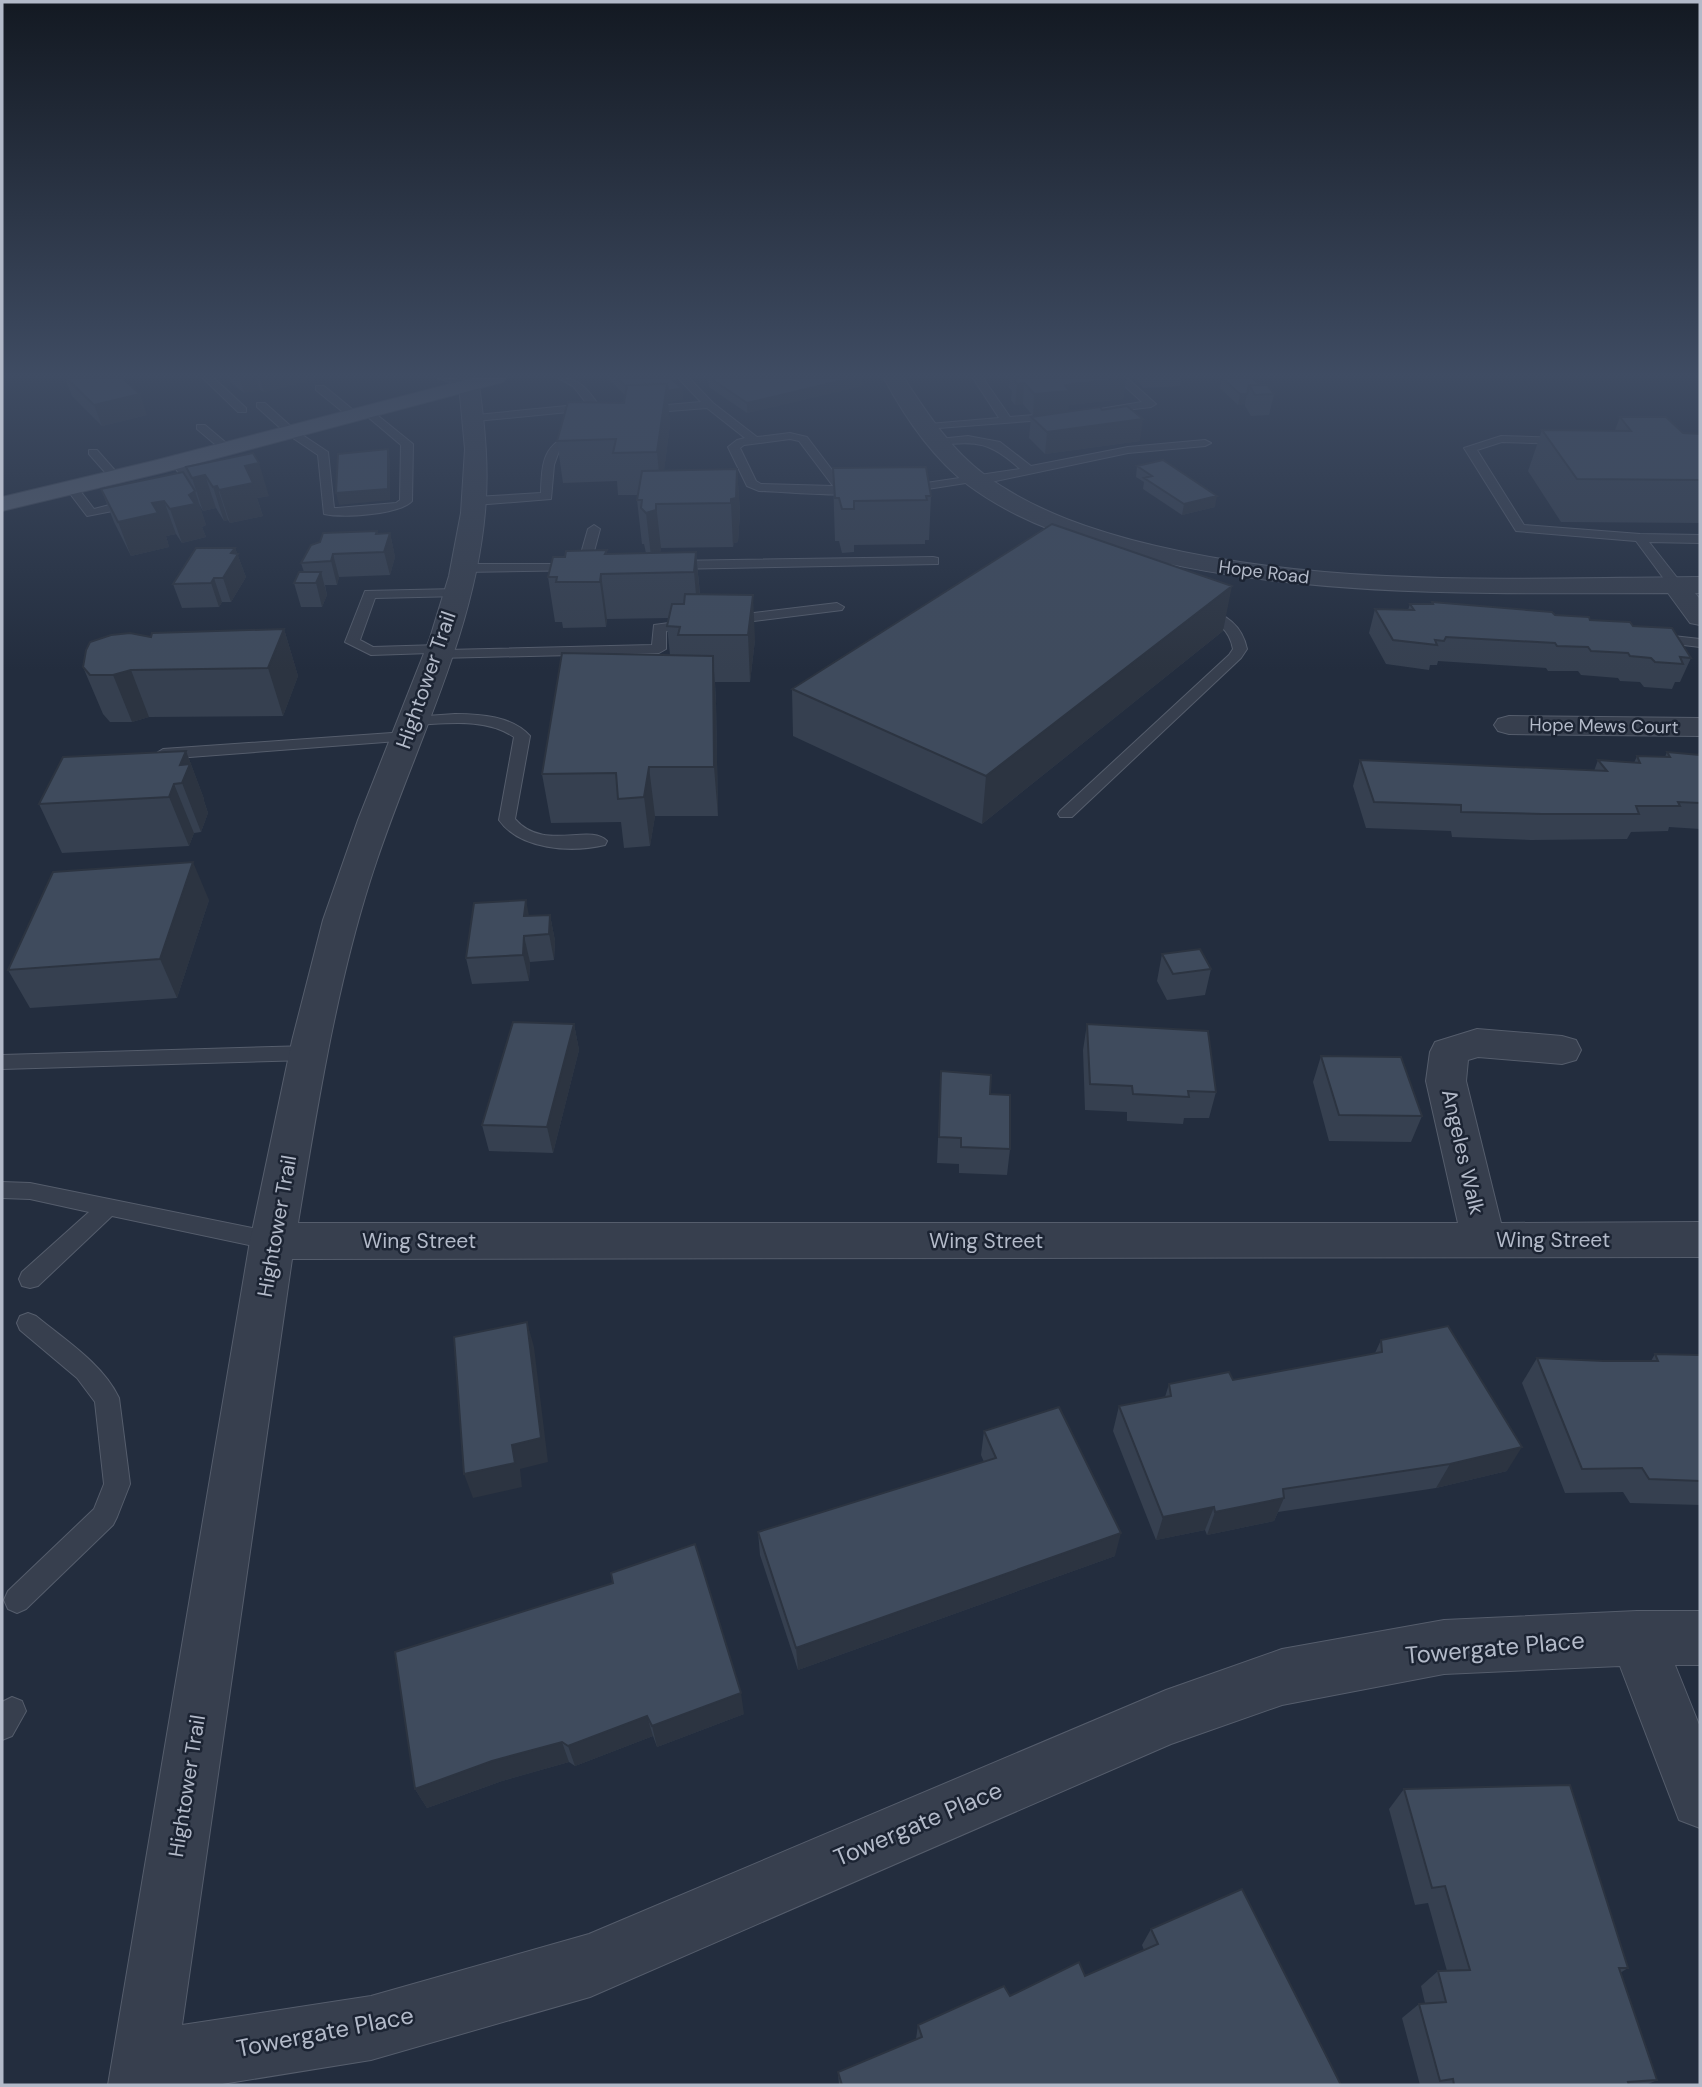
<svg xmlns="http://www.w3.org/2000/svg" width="1702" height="2087" font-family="'DM Sans',sans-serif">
<rect width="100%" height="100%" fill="#232d3e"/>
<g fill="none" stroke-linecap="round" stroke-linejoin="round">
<defs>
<path id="lane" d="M203,378H214L246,408V412H238Z
M438,378L464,380V378H474V385L469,388Z
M558,378C580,377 588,390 600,407L599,409L476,421L471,418L476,415L587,404L573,386Z
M678,378H689L713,403L757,437L790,433L807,437L845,487H858L864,491C854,499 778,491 759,491L747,486L728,447L737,440L745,438L707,408L644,413L639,410L644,407L701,402ZM790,439L799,441L833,486L761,484L756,481L740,448L744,445Z
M973,378H983L1010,417L1057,413L1062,416L1057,419L925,429L923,427L929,424L999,418Z
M1116,378H1127L1156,404L1151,407L1100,413V409L1142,402Z
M316,386H324L357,413V417H349L316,390Z
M257,403H265L295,430L328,452L334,508H337L396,503L400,500L401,445L362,412L371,410L413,444L412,501C399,515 342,518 324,514L318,455L287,434L257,407Z
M197,425H205L231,447V451H223L197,429Z
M576,431L586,433L559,451L554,465L551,499L475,505L469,501L475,497L541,493C542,460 543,445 576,431Z
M968,436L1000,442L1031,466L1128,447L1205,440L1211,443L1205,446L1128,453L977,485L972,482L902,493L900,490L906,486L1020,469C990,442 978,441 939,445L933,442L939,439Z
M1501,436L1563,438L1569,441L1563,444L1502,442L1477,450L1524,525L1640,534L1700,535V543L1649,542L1682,584L1680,587H1670L1636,541L1516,531L1464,448Z
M89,450H97L119,475V479H111L89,454Z
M173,460H181L202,489L200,492H192L171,462Z
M67,484H75L94,509L133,499L139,503L133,507L87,516L65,487Z
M594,525L600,529L589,570L463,572L457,568L463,564H578L588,529Z
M933,557L938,558V564L671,569L665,565L671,561Z
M456,589L461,590V596L375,598L360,640L373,647L439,645L446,650L652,645L654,625L692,620L699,624L692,628L666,631V649L659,653L437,658L430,653L371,655L345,642L365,591Z
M837,603L844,607L842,610L729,624L722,620L729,616Z
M1203,608C1226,614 1242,625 1247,649L1241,658L1072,817H1060L1058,814L1060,811L1229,655L1233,649C1229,628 1217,622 1198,615V609Z
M1655,634L1700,639V647L1650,641L1648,638Z
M455,714C480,714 512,716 530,736L515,819C543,852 590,823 607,841L605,845C571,853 520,850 499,820L514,737C484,717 446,724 412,725L405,721L412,717Z
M406,732L414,737L411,740L163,759L155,754L163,749Z
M309,1046L316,1048L319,1053L316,1058L309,1060L2,1069V1055Z
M2,1182L30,1183L272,1232L280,1235L283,1241L280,1247L272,1250L112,1216L38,1286L30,1288L22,1286L19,1279L22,1272L89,1212L30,1199L2,1198Z
M28,1313L36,1316C65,1340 103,1364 119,1398L130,1484L117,1517L113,1525L26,1609L17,1613L8,1609L4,1600L8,1591L94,1509L104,1484L95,1402L77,1378L20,1330L17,1323L20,1316Z
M12,1697L22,1701L26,1711L12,1736L2,1740V1702Z"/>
<path id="street" d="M884,378H904C927,413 951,450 985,475C1035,512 1097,532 1156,546C1334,588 1519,578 1700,577V593H1695L1700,599V625L1690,623L1668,593C1492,593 1316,599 1143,558C1082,543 1019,523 968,485C933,458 904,416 884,378Z
M469,379L476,381L479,385C485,428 489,469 485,512C474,640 408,759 370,881C335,992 317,1109 298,1223H1458L1426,1081L1430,1052L1435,1042L1477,1029L1562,1036L1576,1040L1581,1050L1576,1060L1562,1064L1478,1057L1468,1060L1466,1081L1501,1223L1700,1222V1257L292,1259L182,2025L371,1996L589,1934L1166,1690L1282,1649L1444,1620L1637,1611H1700V1665H1675L1700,1727V1828L1679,1820L1620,1666L1444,1674L1282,1705L1171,1744L590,1997L371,2060L216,2085H108L250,1241L292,1041L323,920L358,820L430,638L449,576L461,513L465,449L459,385L462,381Z
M1509,716L1700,718V736L1509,734L1498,731L1494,725L1498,719Z"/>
<path id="primary" d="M473,378H506L503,382L165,472L2,511V497L153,461Z"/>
</defs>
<use href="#lane" stroke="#555d6c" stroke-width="2"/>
<use href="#street" stroke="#555d6c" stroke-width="2"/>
<use href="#primary" stroke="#404857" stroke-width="2"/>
<use href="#lane" fill="#373f4e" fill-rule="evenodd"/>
<use href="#street" fill="#373f4e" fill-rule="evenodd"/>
<use href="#primary" fill="#555e6e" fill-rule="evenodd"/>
</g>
<path fill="#364050" d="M65,378H122L147,415L102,426L72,396Z
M229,378H321L264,392L260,390L244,393L230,382Z
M608,378H676V383L682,388L683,399L668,402L670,425L664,470L737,469L740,512L738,542L734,543L733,547L661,548L660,553L696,552L700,594L755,640L750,682H715L716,703L718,816H655L650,846L624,848L621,822L551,823L542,774L670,655L667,626L669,618L607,619L606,627L563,628L562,622H555L548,577L565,557L607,550V553H646L644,544H642L637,500L638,495H618L617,481L563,483L557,441L624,403L625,395L608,379Z
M708,378H862V386L747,413L709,387Z
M1010,378H1126L1123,399L1069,405L1033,416L1023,404L1015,405L1011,400L1012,391L1009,388Z
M1136,378H1181L1180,386L1143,388Z
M1222,378L1260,385L1274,394L1269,415L1251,416L1245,406V404L1238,405L1220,388Z
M1031,417L1140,441L1045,454L1029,438Z
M1620,417L1683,433L1700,434V523L1561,522L1528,471L1542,430H1615Z
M1137,466L1215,507L1182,515L1143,489L1144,482L1136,477Z
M186,467L269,496L257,498L263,516L230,523L228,520L224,521L216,508L203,511L199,504L206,525L202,527L206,537L182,543L176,534L166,536L169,547L131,556L114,522L101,489L193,487Z
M833,468L931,496L929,540H925V544L854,545V552L842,553L839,541H835L834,511Z
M377,531L378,534L390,533L395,557L390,575L339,577L337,585H325L327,595L322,607H301L294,583L304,572L301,563Z
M235,548L246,577L231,602H222L219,607L182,608L173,584Z
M1432,602L1555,615L1633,626L1691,658L1680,682H1675L1672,689L1644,687L1640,682L1620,681L1618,678L1581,675L1578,671H1548L1546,668L1438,661L1437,665H1430L1429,670L1386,664L1369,633L1375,609L1408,610L1410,604H1431Z
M284,629L298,676L283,716L149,717L132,722H110L103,714L83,667L151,637Z
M1223,631L982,824L793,736L792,689Z
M1700,750V829L1669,827L1668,831L1631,832L1627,839L1531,840L1452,837L1451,831L1366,828L1353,786L1360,760L1594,771L1598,760L1634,763L1637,756L1665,757L1667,752L1698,755Z
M186,751L204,799V801L208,813L201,832L194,833L189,846L62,853L39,804Z
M209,900L177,998L30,1008L8,970Z
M550,915L555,941L554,960L530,962L529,981L472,984L466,958L529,916Z
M1162,954L1211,969L1205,995L1167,1000L1157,981Z
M574,1024L579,1050L553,1153L489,1151L482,1125Z
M1087,1024L1216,1092L1209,1118H1184L1183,1124L1127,1121V1112L1085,1110L1083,1050Z
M1321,1056L1422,1116L1411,1142L1329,1141L1313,1082Z
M941,1071L990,1094L1010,1149L1007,1175L959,1173V1164L937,1163Z
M1381,1340L1507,1471L1436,1488L1278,1512L1274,1521L1207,1535L1205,1530L1156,1540L1113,1431L1119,1406L1165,1397L1169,1384L1233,1380L1375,1353Z
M1655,1354L1700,1355V1505L1630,1503L1623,1492L1565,1493L1522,1383L1537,1358L1604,1361H1651Z
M984,1431L1115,1556L798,1670L760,1555L758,1532L984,1462L981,1455Z
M395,1652L744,1714L657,1747L653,1736L575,1766L569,1762L502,1781L427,1808L415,1789Z
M1404,1789L1628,1968L1620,1973L1657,2080L1646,2085H1420L1402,2018L1419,2004L1425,2003L1421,1986L1438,1971H1447L1428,1903L1415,1905L1389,1809Z
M1151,1929L1341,2085H839L838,2072L916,2039L918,2025L1010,1996L1085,1976L1144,1950L1142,1945Z"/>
<path fill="#2c3441" d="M240,378H257L260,390L244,393Z
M260,378H321L264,392Z
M852,378H862V386L747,413V403Z
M1126,378L1123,399L1069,405L1068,412L1033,416L1034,394L1065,385Z
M1024,383L1023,404L1015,405L1017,384Z
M667,384L682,388L683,399L668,402L670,425L661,494L657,452Z
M140,394L147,415L102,426L94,405Z
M1240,394H1247L1245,404L1238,405Z
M1143,419L1140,441L1045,454L1047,432Z
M388,449L390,460V500L339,505L336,493Z
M259,463L269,496L257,498L263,516L230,523L219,490L245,466Z
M737,469L740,512L738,542L734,543L733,547L731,503Z
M205,475L216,508L203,511L192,478Z
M217,486L228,520L224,521L213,487Z
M195,491L206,525L202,527L206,537L182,543L170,509L189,495Z
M1217,496L1215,507L1182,515L1184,504Z
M164,501L176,534L166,536L169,547L131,556L118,522L152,503Z
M656,504L661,548L660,554L651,556L646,513Z
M390,533L395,557L390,575L384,552Z
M235,548L246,577L231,602L223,578L231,553Z
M696,552L700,597L698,617L694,572Z
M333,554L339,577L337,585L331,561Z
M321,572L327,595L322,607L316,583Z
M601,574L607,619L606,627L600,582Z
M214,578L222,602L219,607L211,583Z
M1232,586L1223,631L982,824L986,776Z
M753,595L755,640L750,682L748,635Z
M284,629L298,676L283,716L268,668Z
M713,656L716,703L718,816L714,767Z
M131,670L149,717L132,722L113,675Z
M186,751L204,799V801L208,813L201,832L182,783L180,765Z
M649,767L655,816L650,846L644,797Z
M174,784L194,833L189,846L169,797Z
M193,862L209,900L177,998L160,959Z
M526,900L531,926L524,916Z
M550,915L555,941L554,960L549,934Z
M524,936L530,962L529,981L523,955Z
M574,1024L579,1050L553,1153L547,1127Z
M527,1322L534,1347L548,1462L520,1469L522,1487L473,1498L464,1474L512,1445Z
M1522,1447L1507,1471L1436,1488L1450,1464Z
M1284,1498L1274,1521L1207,1535L1215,1512Z
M1214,1507L1205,1530L1156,1540L1163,1517Z
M1121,1533L1115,1556L798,1670L796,1648Z
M741,1693L744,1714L657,1747L652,1726Z
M647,1716L653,1736L575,1766L568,1746Z
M562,1742L569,1762L502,1781L427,1808L415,1789L492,1761Z"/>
<path fill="#3f4b5d" stroke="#2c3441" stroke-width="2" d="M66,378H122L140,394L94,405Z
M617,378H670L682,388L668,391L667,384L627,385V387Z
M710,378H852L747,403Z
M1020,378H1126L1065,385L1070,391L1034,394L1024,383L1017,384L1013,379L1021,378Z
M1222,378H1252L1260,385H1249L1247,394H1240Z
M667,384L657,452L613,453L616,439L557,441L568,402L624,403L627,385Z
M1249,385H1267L1274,394L1255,395Z
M1127,406L1143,419L1047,432L1031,417L1100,407L1102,410Z
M1620,417H1666L1683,433L1700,434V480L1577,479L1542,430L1631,431Z
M388,449V489L336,493L338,454Z
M253,453L259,463L245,466L253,483L219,490L217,486L213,487L205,475L192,478L186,467Z
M1163,460L1217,496L1184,504L1144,478L1152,476L1137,466Z
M926,467L931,496H926L927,500L854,501V509H842L839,498H835L833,468Z
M737,469L736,498L731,499V503L656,504V510L646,513L641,508L642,500H637L642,471Z
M183,472L195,491L189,495L195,504L170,509L164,501L152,503L158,513L118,522L101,489Z
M1052,524L1232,586L986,776L792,689Z
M377,531L376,534L390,533L384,552L333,554L331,561L301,563L311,545L320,542L323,533Z
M196,548H235L231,553L238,554L223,578H214L211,583L173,584Z
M607,550L605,554L696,552L694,572L601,574L600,582H556L557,577H548L553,557H565L566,551Z
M299,572H321L316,583H294Z
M685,594L753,595L748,635H678L680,627L667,626L672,604H684Z
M1432,602L1552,612L1555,615L1589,617L1590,620L1630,622L1633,626L1672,628L1691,658L1680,657L1683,664L1655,662L1651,658L1630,656L1628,653L1591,651L1588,647L1557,646L1555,643L1446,637L1444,641L1435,640L1437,645L1393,640L1375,609L1414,610L1410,604H1433Z
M284,629L268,668L131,670L113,675H90L83,667L86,650L90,642L111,635L130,633L151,637L152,633Z
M562,653L713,656L714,767H649L644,797L618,799L616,773L542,774Z
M186,751L180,765L190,764L182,783L174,784L169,797L39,804L63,757Z
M1667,752L1700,755V803L1678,802L1680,806H1636L1639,814H1542L1461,812V805L1374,802L1360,760L1607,771L1598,760L1640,763L1637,756L1670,757Z
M193,862L160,959L8,970L53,872Z
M526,900L524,916L550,915L549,934L524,936L523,955L466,958L474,903Z
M1200,949L1211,969L1173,974L1162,954Z
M513,1022L574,1024L547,1127L482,1125Z
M1087,1024L1208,1031L1216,1092L1188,1091L1189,1097L1133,1094L1132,1086L1090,1084Z
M1321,1056L1401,1057L1422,1116L1339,1115Z
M941,1071L991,1075L990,1094L1010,1095V1149L961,1147V1138L939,1137Z
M527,1322L541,1438L512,1445L515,1463L464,1474L454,1337Z
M1448,1326L1522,1447L1450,1464L1283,1489L1284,1498L1215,1512L1214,1507L1163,1517L1119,1406L1171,1396L1169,1384L1229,1372L1233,1380L1382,1352L1381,1340Z
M1655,1354L1700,1355V1481L1649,1479L1642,1468L1582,1469L1537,1358L1604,1361H1658Z
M1059,1407L1121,1533L796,1648L758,1532L996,1458L984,1431Z
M695,1544L741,1693L652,1726L647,1716L568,1746L562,1742L492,1761L415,1789L395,1652L613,1583L611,1573Z
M1570,1785L1628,1968H1619L1657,2080L1628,2082L1629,2085H1454L1453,2079L1440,2081L1419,2004L1446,2002L1438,1971L1470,1970L1445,1886L1432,1888L1404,1789Z
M1242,1889L1341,2085H842L838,2072L922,2037L918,2025L1004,1986L1010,1996L1079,1962L1085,1976L1158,1944L1151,1929Z"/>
<linearGradient id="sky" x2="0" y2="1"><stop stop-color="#131922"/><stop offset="0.56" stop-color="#3f4c63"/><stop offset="1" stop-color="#3f4c63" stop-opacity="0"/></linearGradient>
<rect width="1702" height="670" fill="url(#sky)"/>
<g text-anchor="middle" stroke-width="5" stroke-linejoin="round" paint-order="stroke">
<g font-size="18" fill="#b3bac9" stroke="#1c2433">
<text transform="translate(1264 572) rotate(7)" y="6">Hope Road</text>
<text transform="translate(1604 726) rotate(1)" y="6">Hope Mews Court</text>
</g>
<g font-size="21" fill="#b3bac9" stroke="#1c2433">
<text transform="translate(426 680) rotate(-71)" y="7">Hightower Trail</text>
<text transform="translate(1463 1152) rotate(77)" y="7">Angeles Walk</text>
<text transform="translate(277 1226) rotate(-80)" y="7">Hightower Trail</text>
<text x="1553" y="1247">Wing Street</text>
<text x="419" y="1248">Wing Street</text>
<text x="986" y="1248">Wing Street</text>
<text transform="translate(187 1786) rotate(-81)" y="7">Hightower Trail</text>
</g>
<g font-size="24" fill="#b3bac9" stroke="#1c2433">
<text transform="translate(1495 1648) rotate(-5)" y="8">Towergate Place</text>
<text transform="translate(918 1824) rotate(-23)" y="8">Towergate Place</text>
<text transform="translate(325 2032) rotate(-11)" y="8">Towergate Place</text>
</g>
</g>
<rect width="1702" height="2087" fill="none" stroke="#b3bac9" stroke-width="7"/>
</svg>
